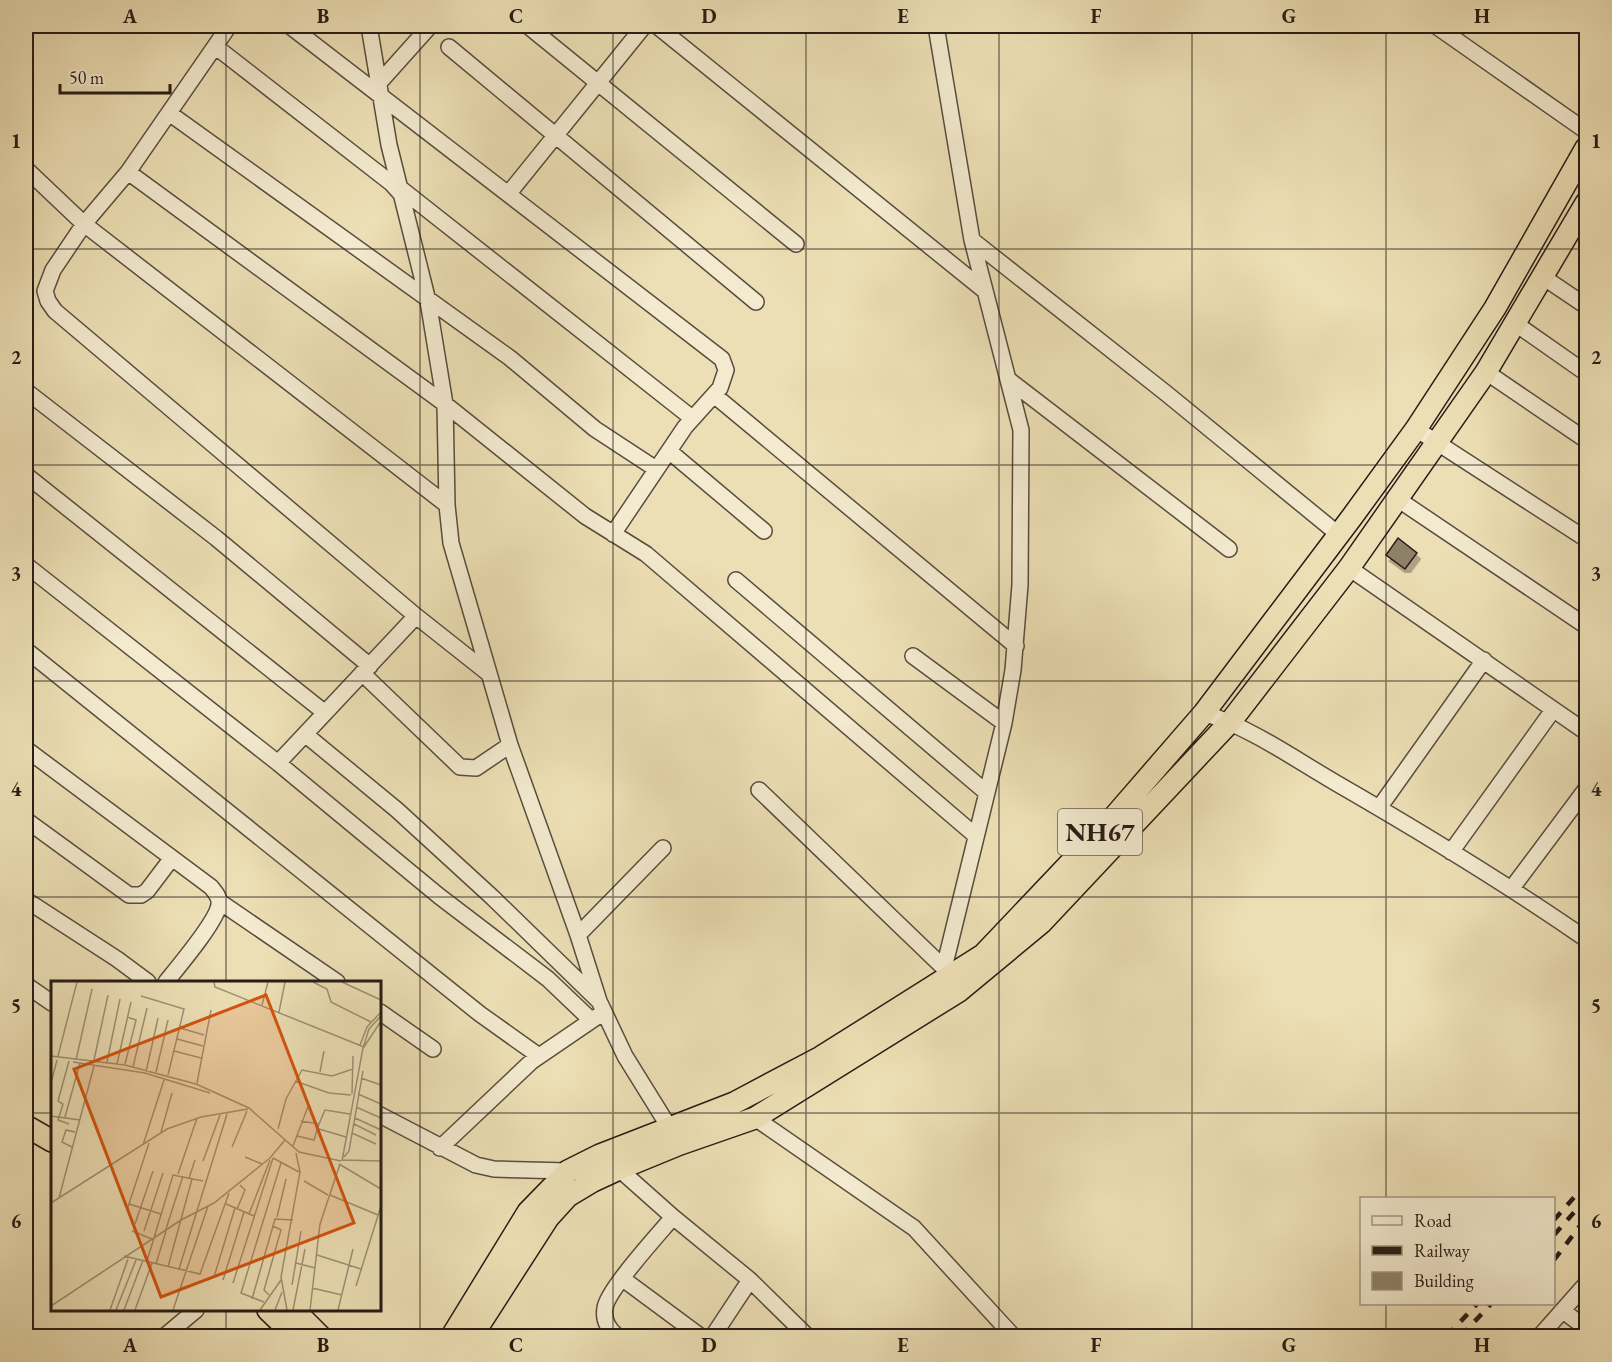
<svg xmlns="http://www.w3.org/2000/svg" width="1612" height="1362" font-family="'EB Garamond',serif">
<defs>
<filter id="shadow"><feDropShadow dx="3.5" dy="6" stdDeviation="0" flood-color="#0004"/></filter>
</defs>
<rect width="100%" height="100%" fill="#eddfb5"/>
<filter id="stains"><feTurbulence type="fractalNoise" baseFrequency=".00333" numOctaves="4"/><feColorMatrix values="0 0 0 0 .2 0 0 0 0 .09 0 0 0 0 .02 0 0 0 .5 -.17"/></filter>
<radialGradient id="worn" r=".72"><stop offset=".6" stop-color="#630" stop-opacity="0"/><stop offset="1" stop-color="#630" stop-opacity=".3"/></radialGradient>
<path fill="#8e8168" stroke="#271c15" stroke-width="1.5" filter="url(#shadow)" d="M1398,538L1417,553L1405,569L1386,555Z"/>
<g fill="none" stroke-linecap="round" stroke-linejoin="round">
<defs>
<path id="minor" d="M229,26L128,172L84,224L53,270L45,291L48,301L55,311L416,616L488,673
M290,26L722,359L726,370L720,388L685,427L613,534
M369,26L389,145L428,301L445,404L447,505L451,543L510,745L578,935L599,1001L625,1056L674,1135
M528,26L796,244
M657,26L985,291
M936,26L972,240L1021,430L1020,585L1013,670L1004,723L944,968L954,984
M1436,26L1586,131
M216,47L391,183L401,194
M449,47L756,302
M379,83L430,26
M169,113L510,358L595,429L656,469
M26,169L84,224L447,505
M128,172L445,404L585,516L646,554L976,836
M400,188L692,418
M509,193L644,26
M972,240L1167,394L1338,534
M1543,277L1586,306
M1516,324L1586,373
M1486,372L1586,440
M1009,380L1229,549
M26,391L216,538L370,666
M714,395L1016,646
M1416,429L1586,539
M669,451L764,531
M26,475L324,712
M1399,500L1586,626
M26,565L278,763L439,896L548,979L591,1020
M1349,568L1586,732
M736,580L987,793
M26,650L480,1014L539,1056
M913,656L1004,723
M362,673L460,767L476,768L510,745
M1204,713C1251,728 1293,758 1336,783C1421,832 1505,883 1586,939
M306,735L397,810L492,897L599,1001
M26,749L211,887C215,892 220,897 219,904C218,920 178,967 166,982
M278,763L416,616
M759,790L944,968
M1379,808L1484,660
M26,820L129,895H141L147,891L172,858
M1451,852L1553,710
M1512,888L1586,789
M26,900L117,959L148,982
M220,902L337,982
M578,935L663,848
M26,985L52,1003
M380,1012L433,1049
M380,1115L476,1165L494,1169L568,1171
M755,1118L914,1228L1013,1336
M440,1148L532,1061L598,1016
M619,1169L673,1217L750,1280L807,1336
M623,1279L700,1336
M1563,1311L1586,1328
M165,1336L196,1310
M617,1336C608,1329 603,1320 605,1308C607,1290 659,1234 673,1217
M713,1336L750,1280
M1540,1336L1586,1284"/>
<path id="highway" d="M26,1126L52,1141
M268,1310L295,1336
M294,1310L320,1336
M452,1336L528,1212L568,1171L600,1155L734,1103L821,1057L983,955L1113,818L1204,713L1352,517L1416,429L1495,308L1586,148
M472,1336L548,1218L568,1196L593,1181L619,1169L680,1144L755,1118L959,991L1041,923L1231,721L1349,568L1486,372L1586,203"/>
</defs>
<use href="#minor" stroke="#584d3d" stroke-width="18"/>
<use href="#highway" stroke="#271c15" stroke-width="24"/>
<use href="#minor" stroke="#f3eacf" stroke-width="15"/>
<use href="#highway" stroke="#eddfb5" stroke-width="21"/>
<path stroke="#271c15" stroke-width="4.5" stroke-dasharray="10 10" stroke-linecap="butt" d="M1554,1220L1586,1184
M1554,1235L1586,1199
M1554,1260L1586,1218
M1447,1336L1477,1304
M1461,1336L1491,1304"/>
</g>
<path fill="none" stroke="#271c15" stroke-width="1.5" stroke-opacity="0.55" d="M226,26V982M420,26V1336M613,26V1336M806,26V1336M999,26V1336M1192,26V1336M1386,26V1198M26,249H1586M26,465H1586M26,681H1586M26,897H1586M26,1113H52M380,1113H1586M1386,1304V1336M226,1310V1336"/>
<g text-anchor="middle" stroke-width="6" stroke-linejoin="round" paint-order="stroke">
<rect fill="#f3eacf" stroke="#645a4d" stroke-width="1.5" x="1058" y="809" width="84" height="46" rx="4.5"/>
<g font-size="26" font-weight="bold" fill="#271c15">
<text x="1100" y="841">NH67</text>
</g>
</g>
<g transform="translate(51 981)">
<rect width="330" height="330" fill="#eddfb5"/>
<path fill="none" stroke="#9e9175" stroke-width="1.5" d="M163,1L164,6L313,66L330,40M262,1L276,8L280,21L320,41M291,1L330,19M90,15L133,28L117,94M211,24L217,1M228,31L234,1M129,47L153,54M126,58L152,65M309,64L316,46L330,31M123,70L150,77M0,75L74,84L145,103L198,127L248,171L290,180M7,75L26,1M25,79L41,8M43,79L57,14M18,80L7,120L12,123L7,139L18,143M22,81L94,92L159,112M56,81L69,18M66,83L80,21M74,83L85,39L76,36M82,86L96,27M95,91L107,37M105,91L117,39M269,91L273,70M310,97L330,104M244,100L278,112L300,114M0,102L6,79M146,102L160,29M301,113L302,75M307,113L330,123M305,126L330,137M0,135L29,139M14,136L29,82M304,137L330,149M250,140L268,143L274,129L299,133M303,143L325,154M227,148L235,118L251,89L281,95L302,88M268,148L295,156M110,151L121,112M301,152L325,163M246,155L263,159L268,143M92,164L113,99M242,165L258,123M21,166L11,161L15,149L24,151M181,166L196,130M194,176L211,183M293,176L298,170L312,90M222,177L248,191M291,179L330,180M152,180L169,134M291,180L312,67L318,48L330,35M288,183L330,208M127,193L146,137M138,197L144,179M253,200L277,214M279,214L327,234M8,217L43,85M0,222L116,148L150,136L197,128M78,223L110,233M175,223L203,235M186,228L194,209L189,204M76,229L98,162M198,233L219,179M226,236L235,198M84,243L102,190M115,248L132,195M81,250L101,258M93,250L112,192M266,274L310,288M73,275L149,293L178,212M96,280L122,194L152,200M245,282L264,287M105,283L115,250M117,286L141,198M128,288L176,133M163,296L184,227M172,299L193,231M182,302L222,177M241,304L250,250M305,305L330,225M261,307L291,314M218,314L213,309L230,249L222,245M201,318L224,238L242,239M213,321L190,312L230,182M0,325L130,239L163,222L219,177L234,159M59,329L77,278M65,329L85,279M73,329L92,279M84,329L101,282M122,329L157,225M209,329L230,299M224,329L231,311M236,329L230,296L249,191L245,172M242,329L254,268M259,329L269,243L289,183M287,329L302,268"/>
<path fill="#d5530d" fill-opacity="0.15" stroke="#d5530d" stroke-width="3" d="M215,14L303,242L110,316L23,88Z"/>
<rect width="330" height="330" fill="none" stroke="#271c15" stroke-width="3"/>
</g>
<rect width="1612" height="1362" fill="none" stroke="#eddfb5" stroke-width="66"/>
<rect x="1360" y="1197" width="195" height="108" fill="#f3eacf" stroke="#a19885" stroke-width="1.5"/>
<rect x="1372" y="1216" width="30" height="9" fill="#f3eacf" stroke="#a19885" stroke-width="1.5"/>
<text x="1414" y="1227" font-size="18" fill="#271c15">Road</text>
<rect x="1372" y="1246" width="30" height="9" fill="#271c15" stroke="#a19885" stroke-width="1.5"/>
<text x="1414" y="1257" font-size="18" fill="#271c15">Railway</text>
<rect x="1372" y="1272" width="30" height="18" fill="#8e8168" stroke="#a19885" stroke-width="1.5"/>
<text x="1414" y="1287" font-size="18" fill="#271c15">Building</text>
<path d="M60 84v9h110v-9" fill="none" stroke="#271c15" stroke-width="3"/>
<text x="69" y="84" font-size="18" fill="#271c15" stroke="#f3eacf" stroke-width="4.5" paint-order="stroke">50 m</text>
<rect x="33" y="33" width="1546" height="1296" fill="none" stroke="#271c15" stroke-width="2"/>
<g font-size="20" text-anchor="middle" font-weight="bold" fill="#271c15">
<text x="130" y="23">A</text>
<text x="323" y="23">B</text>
<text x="516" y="23">C</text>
<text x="709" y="23">D</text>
<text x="903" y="23">E</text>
<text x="1096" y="23">F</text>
<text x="1289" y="23">G</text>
<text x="1482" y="23">H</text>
<text x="16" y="148">1</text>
<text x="1596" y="148">1</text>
<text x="16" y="364">2</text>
<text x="1596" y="364">2</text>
<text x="16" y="580">3</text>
<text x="1596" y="580">3</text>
<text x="16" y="796">4</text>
<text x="1596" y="796">4</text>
<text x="16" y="1012">5</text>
<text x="1596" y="1012">5</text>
<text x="16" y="1228">6</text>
<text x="1596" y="1228">6</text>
<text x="130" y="1352">A</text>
<text x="323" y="1352">B</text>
<text x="516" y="1352">C</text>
<text x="709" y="1352">D</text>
<text x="903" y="1352">E</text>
<text x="1096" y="1352">F</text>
<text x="1289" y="1352">G</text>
<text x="1482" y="1352">H</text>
</g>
<rect width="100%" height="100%" filter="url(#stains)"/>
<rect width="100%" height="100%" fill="url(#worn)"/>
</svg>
